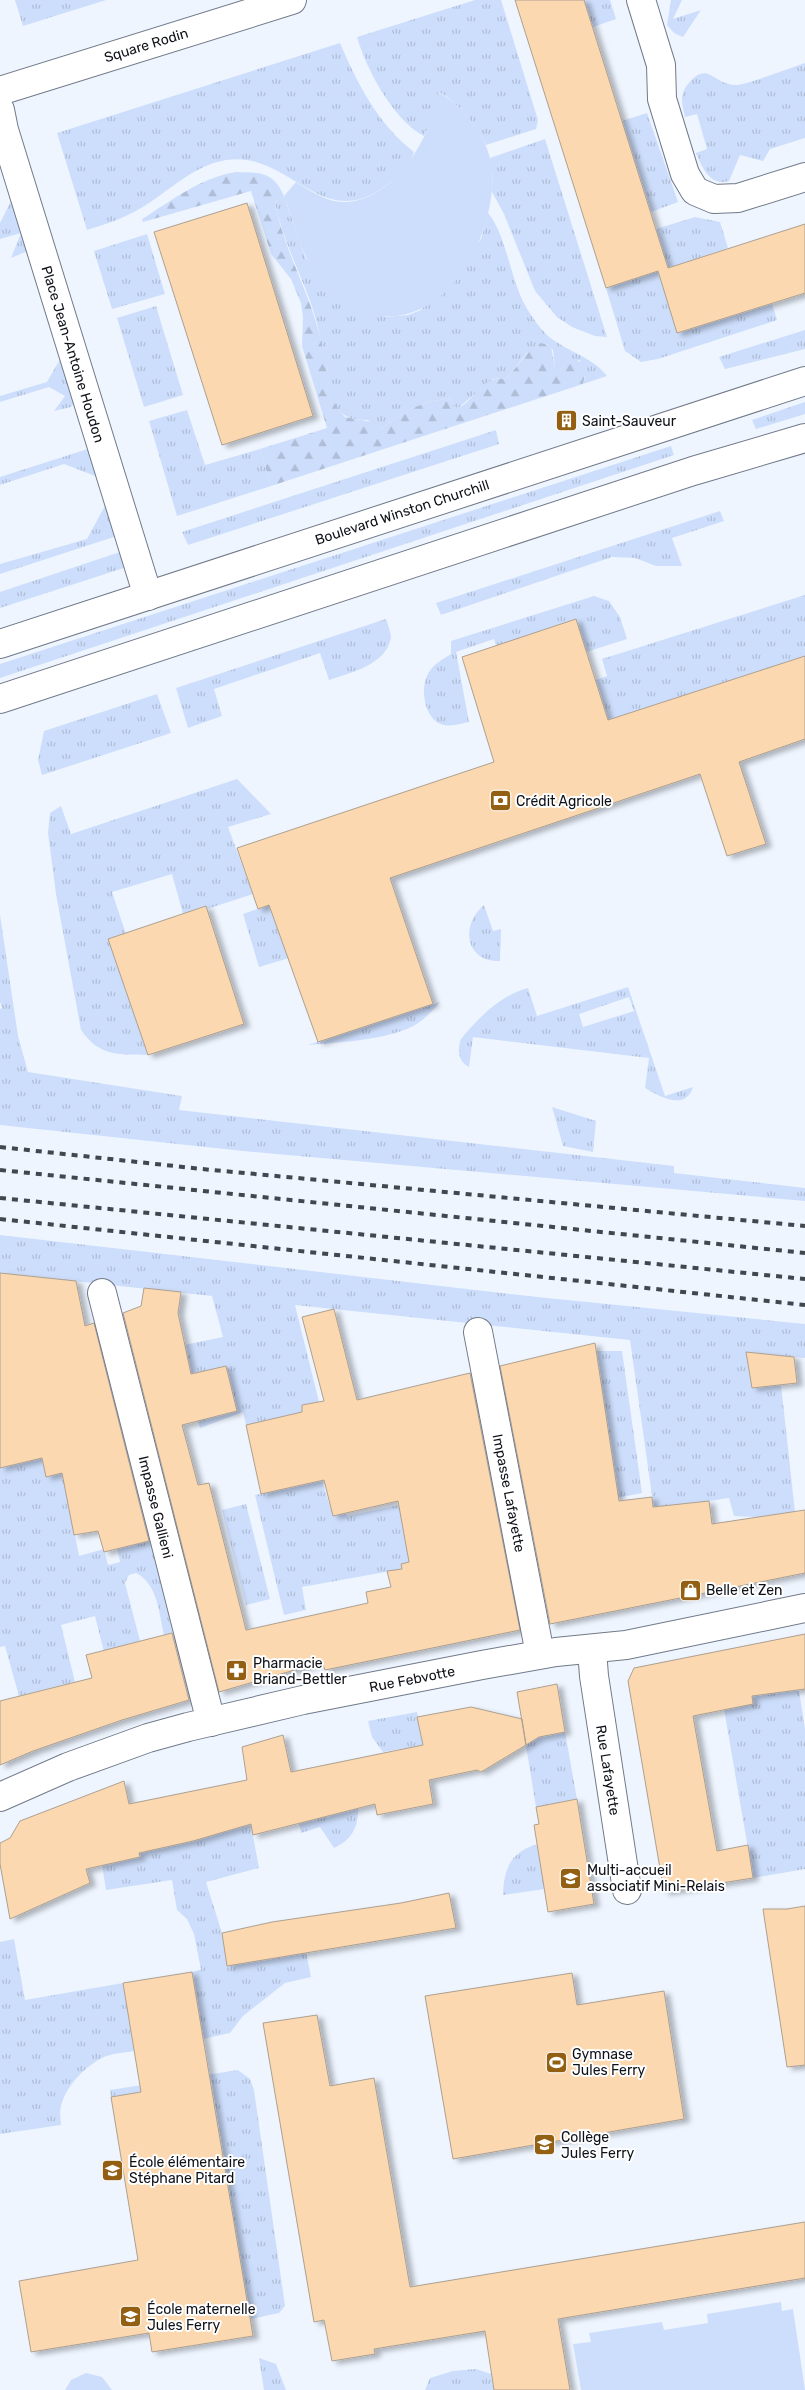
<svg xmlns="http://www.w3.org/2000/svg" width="805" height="2390" font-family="Rubik,sans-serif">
<defs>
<pattern id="grass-tufts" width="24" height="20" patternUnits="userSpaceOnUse" patternTransform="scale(1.25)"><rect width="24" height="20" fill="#cddefc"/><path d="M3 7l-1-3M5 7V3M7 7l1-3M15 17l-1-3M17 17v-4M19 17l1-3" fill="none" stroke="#afbdd7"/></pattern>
<pattern id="forest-firs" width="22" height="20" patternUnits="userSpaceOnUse" patternTransform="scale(1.25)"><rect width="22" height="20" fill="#cddefc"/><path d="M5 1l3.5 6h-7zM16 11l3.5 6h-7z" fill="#afbdd7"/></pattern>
<filter id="shadow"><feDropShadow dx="5.5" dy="3" stdDeviation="2.5" flood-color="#0004"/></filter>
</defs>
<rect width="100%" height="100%" fill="#eef5ff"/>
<path fill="url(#grass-tufts)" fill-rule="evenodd" d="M15,0H106L23,26Z
M475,0H501L538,120L536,129L486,145C475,124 460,104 439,92L433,117L424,136C394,121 366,69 357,37Z
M584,0H610L616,19L593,27Z
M671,0H682L673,19L701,10L683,37L674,33L667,25Z
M340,43C358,85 378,124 414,152C409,167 396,178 384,187C321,233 289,150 226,160C190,166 165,196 134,212C119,220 103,225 87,230L57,133Z
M805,63V138L770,149L763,161L740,155L729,181C710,187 702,167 696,153L707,149L697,114L685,117C682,104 679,95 688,84C708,60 712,84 735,85C743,86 793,67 805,63Z
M647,113L678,202L651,212L622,121Z
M545,139L607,337L595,336L572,327L557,317L535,291L504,214L492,192L493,176L490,158Z
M284,196L306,259L385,317L408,315L421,310L481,239L488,213C508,237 510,283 529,312C534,319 539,327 545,333C563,351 591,355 607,376L583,384L585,377L580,360L555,369L553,350L547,344L527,353L507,378L493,379L458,408L453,407L450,398L428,402L410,409L377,431H373V425L368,420C352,420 341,417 333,402C323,383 323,345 317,323C306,282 283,244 275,202Z
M12,199L28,251L11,258L21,233L0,239V223Z
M695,217L720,222L728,248L668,268L656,229Z
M147,234L165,294L112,309L94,251Z
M658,271L678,333L772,304L777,320L658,359L641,362L625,351L606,288Z
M156,306L183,395L144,407L117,318Z
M805,330V349L725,369L719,357Z
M63,354L76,401L71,407L54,411L65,396L49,387L0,402V396L47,382Z
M805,402V414L756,429L752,420Z
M187,410L205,465L260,449L271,486L177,516L149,421Z
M496,430L499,444L188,545L182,532Z
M671,446L674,455L0,678V664Z
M94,447L103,479L64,464L0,485V477Z
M107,502L120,535L0,574V564L87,539Z
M720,511L724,521L672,538L682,566H656L635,558L612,557L441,615L436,603Z
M123,551L127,567L0,608V592Z
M805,595V656L608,720L596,680L607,676L602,659Z
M594,596L609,601L620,617L627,639L586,652L575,619L496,646L494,639L456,652L469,722C460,724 447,728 438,723C423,713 420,686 429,672C434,664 443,659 451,654V641Z
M386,619C388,625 391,633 391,638C386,665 350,673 329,680L320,653L214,689L222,716L188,728L176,688Z
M157,694L171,733L42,775L38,760L44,731Z
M237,779L271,814L228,827L253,894L207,909L204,906L183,914L172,874L112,892L126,934L109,940L148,1055C117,1054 100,1057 81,1030L56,894L48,833L50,813L61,806L71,834Z
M269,905L289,958L259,967L243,914Z
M484,905L493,931L501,929L500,961C465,962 460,925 484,905Z
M0,915L18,1036L28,1072L182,1096L179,1110L674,1166V1173L805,1188V1201L243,1151L0,1125V1009L2,1008L0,1002Z
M628,987L665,1096L693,1087C686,1111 660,1097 645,1088L649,1058L473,1037L469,1067C458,1062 457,1049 461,1039C479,1017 501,995 528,988L537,1016ZM629,997L634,1011L583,1027L579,1014Z
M440,1002C431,1013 420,1024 407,1029C376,1041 340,1042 308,1045Z
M552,1107L596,1121L593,1152L563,1146Z
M0,1235L537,1297L805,1324V1358L746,1352L752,1388L781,1385L795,1512L757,1517L734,1516L729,1498L709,1501L658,1538L630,1340L295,1305L319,1402L302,1405V1412L246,1425L243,1412L200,1428L185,1376L160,1350L223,1337L212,1296L0,1273Z
M596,1351H622L642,1493L617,1498Z
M42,1458L46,1477L63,1472L79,1556L104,1549L108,1565L120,1562L117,1549L151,1540L173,1633L164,1635C159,1614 158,1584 136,1573L129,1575L125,1583L140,1641L104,1652L95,1616L61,1625L75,1682L19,1696L5,1646L0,1647V1468Z
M322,1481L333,1516L346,1513L347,1516L399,1505L438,1557L401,1564L402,1569L302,1587L306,1610L284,1615L255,1495Z
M246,1504L270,1599L246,1605L222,1510Z
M750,1682L799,1690L805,1729V1869L753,1878L724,1709L753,1704Z
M417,1712L423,1745L383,1752L372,1737L368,1721Z
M565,1732L577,1799L536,1807L525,1740Z
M358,1808C359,1827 351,1841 334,1848L320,1827L301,1833L299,1823Z
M251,1825L259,1868L206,1882L222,1933L227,1965L306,1952L311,1977L285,1983L243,2016L230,2033L203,2039L192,1972L201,1970L194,1934L187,1919L177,1910L172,1880L106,1890L102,1865L195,1837Z
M564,1839L545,1889L503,1895C504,1851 525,1845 564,1839Z
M14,1939L25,2000L123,1983L134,2051C124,2053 113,2053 104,2057C85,2066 66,2086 61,2106C59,2112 61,2119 61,2125L0,2134V1942Z
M238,2070L250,2079L254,2090L285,2306L279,2313L250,2319L211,2080L111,2097L110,2090Z
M259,2358L276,2364L286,2390H264Z
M476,2369L491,2374L494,2390H425L430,2378L453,2371Z"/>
<path fill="url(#forest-firs)" d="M236,172C260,173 273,171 284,196L275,202C284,252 312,296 322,345C327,370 326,398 345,417L372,422L374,431H377L410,409L428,402L450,398L453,407L458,408C471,402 476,389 488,382C493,378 501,379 507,378L533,347L541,343L551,346L555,368L576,361L583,362L586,370L583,384L271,486L260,449L327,428L302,346L303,317L301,303L291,279L271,254L251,191L143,222L142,219C173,200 199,178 236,172Z"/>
<path fill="#cddefc" d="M438,92C465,107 487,136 492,167C494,179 492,192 490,204C480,259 441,323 377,316C358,314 342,306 328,292C303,264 297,229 284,196L296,182C310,191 329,203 346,202C395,200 433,135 438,92Z
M781,2302L782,2311L793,2309L805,2390H581L573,2344L591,2342L589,2333L662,2322L664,2330L708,2323L707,2314Z
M86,2373L102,2377L112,2390H65L71,2380Z"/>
<path fill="#fbd8b0" stroke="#ada091" filter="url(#shadow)" d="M515,0H584L668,268L805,224V293L677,333L658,271L606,288Z
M247,203L313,416L222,445L154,232Z
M576,619L608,720L805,656V739L739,762L766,844L727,856L700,774L390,878L433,1004L318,1042L269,905L258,909L237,848L494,762L462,657Z
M206,906L244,1024L148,1055L108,939Z
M0,1273L76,1281L85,1326L94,1323L149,1541L104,1552L98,1531L74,1535L62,1473L46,1477L42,1458L0,1468Z
M144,1288L181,1292L178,1313L191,1374L226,1366L237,1411L182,1425L198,1485L209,1483L246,1630L368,1603L366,1592L391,1587L387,1571L402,1569L401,1564L409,1562L398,1501L333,1516L324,1480L261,1494L246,1425L302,1412V1405L324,1401L302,1317L334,1309L357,1400L470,1373L520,1630L325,1670L322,1662L219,1692L123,1313L141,1306Z
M595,1343L619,1501L652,1497L653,1507L709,1501L712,1524L805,1510V1573L550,1624L500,1366Z
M746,1352L794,1357L797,1383L752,1388Z
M172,1633L189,1700L122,1720L33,1751L0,1765V1701L92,1678L86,1655Z
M805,1634V1689L752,1696L753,1704L693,1716L717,1851L748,1845L753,1878L664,1892L628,1681L634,1668Z
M557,1684L565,1732L539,1737L526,1745L517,1692Z
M471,1707L522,1719L526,1745L481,1772L477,1770L429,1780L433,1804L377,1815L375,1804L253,1835L251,1824L193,1841L139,1853L140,1857L86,1869L90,1883L10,1919L0,1864V1843L10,1838L20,1821L124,1781L129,1804L247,1780L242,1747L283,1735L291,1772L423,1745L417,1717Z
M577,1799L594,1904L548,1912L534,1825L539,1824L536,1807Z
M449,1893L456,1928L227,1966L222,1933L272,1922L401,1903Z
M805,1906V2065L787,2067L763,1909H787Z
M192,1972L253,2336L152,2352L149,2333L31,2352L19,2281L138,2260L111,2097L141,2092L123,1983Z
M572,1973L577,2005L664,1991L684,2119L453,2159L425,1996Z
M317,2015L330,2086L374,2078L410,2287L805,2222V2278L558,2319L570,2390H494L485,2331L374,2349L375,2354L332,2361L324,2320L314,2322L263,2023Z"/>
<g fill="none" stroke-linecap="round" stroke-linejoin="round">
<defs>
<path id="street" d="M641,0L661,65L662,99L685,174L695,191L714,199L738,198L805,177
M0,91L292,0
M0,110L4,130L148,596
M102,1293L211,1722
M478,1332L540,1654
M592,1650L594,1676L627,1890"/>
<path id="secondary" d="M0,1797L68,1767L148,1738L188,1727L303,1700L482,1665L556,1652L626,1645L805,1608"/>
<path id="primary" d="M0,644L805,381
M0,699L693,471L805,438"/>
</defs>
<use href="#street" stroke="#717a89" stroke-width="30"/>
<use href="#secondary" stroke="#717a89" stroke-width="30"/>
<use href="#primary" stroke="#717a89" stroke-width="30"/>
<use href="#street" stroke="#fff" stroke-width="28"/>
<use href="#secondary" stroke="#fff" stroke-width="28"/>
<use href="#primary" stroke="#fff" stroke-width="28"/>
<path stroke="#42464d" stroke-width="4" stroke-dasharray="6 6" stroke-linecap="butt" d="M0,1147L202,1169L805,1226
M0,1170L805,1253
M0,1198L805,1279
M0,1219L805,1305"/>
</g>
<defs>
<symbol id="building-square" viewBox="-11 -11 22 22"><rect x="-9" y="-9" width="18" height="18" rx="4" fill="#936013" stroke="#fff"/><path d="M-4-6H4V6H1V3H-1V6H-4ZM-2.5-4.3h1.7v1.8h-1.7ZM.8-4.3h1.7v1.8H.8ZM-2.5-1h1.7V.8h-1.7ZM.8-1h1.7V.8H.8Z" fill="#fff"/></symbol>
<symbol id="bank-square" viewBox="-11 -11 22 22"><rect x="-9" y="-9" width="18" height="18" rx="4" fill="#936013" stroke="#fff"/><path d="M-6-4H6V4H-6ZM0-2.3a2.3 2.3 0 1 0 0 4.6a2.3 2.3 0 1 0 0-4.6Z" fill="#fff"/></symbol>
<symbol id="shop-square" viewBox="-11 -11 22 22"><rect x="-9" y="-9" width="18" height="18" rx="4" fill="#936013" stroke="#fff"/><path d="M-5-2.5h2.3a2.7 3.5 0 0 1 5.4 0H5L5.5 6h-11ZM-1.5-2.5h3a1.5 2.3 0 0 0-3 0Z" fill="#fff"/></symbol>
<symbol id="pharmacy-square" viewBox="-11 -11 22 22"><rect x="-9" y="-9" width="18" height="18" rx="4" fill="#936013" stroke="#fff"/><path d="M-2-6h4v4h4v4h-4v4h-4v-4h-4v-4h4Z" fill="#fff"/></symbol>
<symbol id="school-square" viewBox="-11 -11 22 22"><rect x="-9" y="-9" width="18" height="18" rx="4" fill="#936013" stroke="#fff"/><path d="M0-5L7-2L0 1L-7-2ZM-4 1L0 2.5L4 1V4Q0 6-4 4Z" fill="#fff"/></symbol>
<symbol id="stadium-square" viewBox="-11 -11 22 22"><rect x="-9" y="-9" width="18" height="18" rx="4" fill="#936013" stroke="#fff"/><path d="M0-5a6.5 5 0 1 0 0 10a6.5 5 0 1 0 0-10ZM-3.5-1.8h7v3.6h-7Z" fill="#fff"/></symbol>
</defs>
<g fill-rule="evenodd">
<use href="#building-square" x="554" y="408" width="25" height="25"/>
<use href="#bank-square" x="488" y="788" width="25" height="25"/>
<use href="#shop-square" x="678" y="1578" width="25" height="25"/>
<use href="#pharmacy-square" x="224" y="1658" width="25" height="25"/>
<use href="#school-square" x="558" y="1866" width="25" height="25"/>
<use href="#stadium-square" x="544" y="2050" width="25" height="25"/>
<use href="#school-square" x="532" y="2132" width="25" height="25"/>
<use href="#school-square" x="100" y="2158" width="25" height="25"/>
<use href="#school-square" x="118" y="2304" width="25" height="25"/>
</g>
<g text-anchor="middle" stroke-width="4" stroke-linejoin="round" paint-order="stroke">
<g font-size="14" fill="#0e1117" stroke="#fff">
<text transform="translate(146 45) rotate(-17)" y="5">Square Rodin</text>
<text transform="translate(73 354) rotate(73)" y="5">Place Jean-Antoine Houdon</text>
<text transform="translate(402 512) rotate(-18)" y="5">Boulevard Winston Churchill</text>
<text transform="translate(509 1493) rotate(79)" y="5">Impasse Lafayette</text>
<text transform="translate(156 1507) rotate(76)" y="5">Impasse Gallieni</text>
<text transform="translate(412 1679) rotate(-11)" y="5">Rue Febvotte</text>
<text transform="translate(608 1770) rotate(81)" y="5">Rue Lafayette</text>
</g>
<g font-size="14" fill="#0e1117" stroke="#fff" text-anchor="start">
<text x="582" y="426">Saint-Sauveur</text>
<text x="516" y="806">Crédit Agricole</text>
<text x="706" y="1595">Belle et Zen</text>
<text x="253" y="1668">Pharmacie<tspan x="253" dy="16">Briand-Bettler</tspan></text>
<text x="587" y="1875">Multi-accueil<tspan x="587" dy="16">associatif Mini-Relais</tspan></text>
<text x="572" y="2059">Gymnase<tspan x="572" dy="16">Jules Ferry</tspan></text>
<text x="561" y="2142">Collège<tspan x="561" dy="16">Jules Ferry</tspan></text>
<text x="129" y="2167">École élémentaire<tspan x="129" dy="16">Stéphane Pitard</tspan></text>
<text x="147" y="2314">École maternelle<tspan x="147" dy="16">Jules Ferry</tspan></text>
</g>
</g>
</svg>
